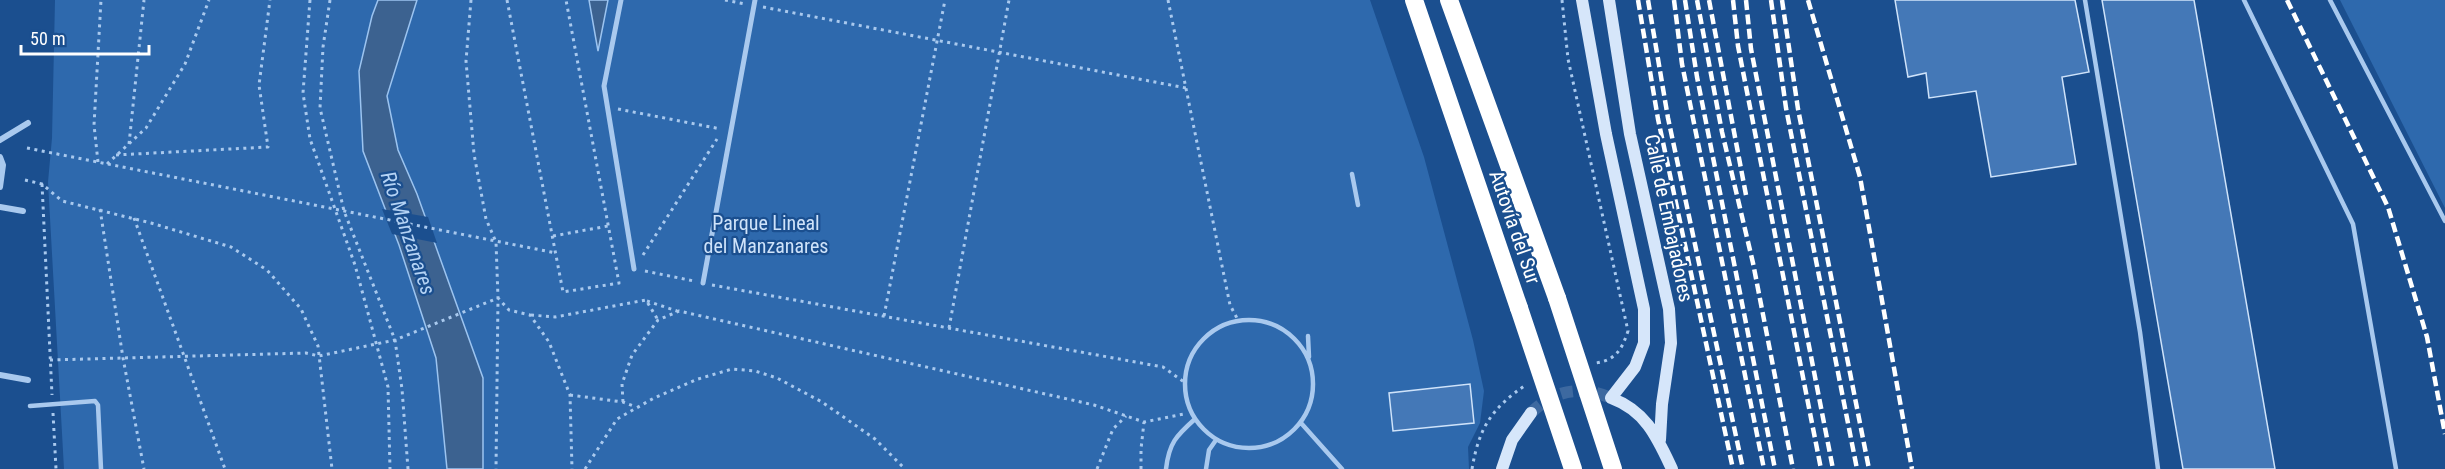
<svg xmlns="http://www.w3.org/2000/svg" width="2445" height="469" font-family="'Roboto Condensed',sans-serif">
<rect width="100%" height="100%" fill="#1b4f8f"/>
<path fill="#2e69ad" d="M55,0H1370L1424,157L1473,340L1484,391L1480,423L1468,447L1469,469H64L48,182L52,138Z
M2340,0H2445V208Z"/>
<path fill="#3c6290" stroke="#9cc4f0" stroke-width="1.5" d="M378,0H417L387,96L398,150L417,194L483,378V469H447L436,358L399,245L363,151L359,71L372,16Z
M589,0H608L598,51Z"/>
<path fill="#1b4f8f" d="M382,209L428,217L437,243L392,234Z"/>
<path fill="#4478b7" stroke="#cfe3fa" stroke-width="1.5" d="M1895,0H2075L2089,72L2062,77L2076,164L1991,177L1976,91L1929,98L1926,73L1908,77Z
M2102,0H2194L2275,469H2183Z
M1470,384L1474,423L1393,431L1389,393Z"/>
<g fill="none" stroke-linecap="round" stroke-linejoin="round">
<path stroke="#3d69a0" stroke-width="12" stroke-dasharray="12 6" stroke-linecap="butt" d="M1531,413C1554,390 1581,385 1611,398"/>
<path stroke="#a9c9ee" stroke-width="3" stroke-dasharray="3 4.5" stroke-linecap="butt" d="M310,0L303,93L310,139L355,265L388,387L390,469
M330,0L323,47L320,108L344,211L395,340L402,389L408,469
M471,0L466,61L474,154L486,219L496,242L498,298L496,469
M507,0L563,292L619,283L566,0
M725,0L745,4
M1168,0L1230,305L1238,320
M1562,0L1568,59L1628,331C1622,349 1616,360 1596,363
M763,7L1186,88
M618,109L721,129
M129,144L144,0
M27,148L556,253
M116,155L268,147L259,85L270,0
M98,162L94,125L101,0
M107,164L146,128L185,64L209,0
M25,180L42,184L62,201L151,223L231,247L267,270L301,309L318,346L332,469
M42,184L52,395
M100,209L123,358L144,469
M134,218L225,469
M553,236L608,226
M643,255L717,139
M645,271L694,281
M712,285L1163,367L1184,382
M647,301L677,311
M531,315L555,317L646,300L658,320
M884,316L945,0
M949,328L1009,0
M50,360L306,353L319,356L395,340L498,298L509,310L530,315L549,342L570,395L572,469
M570,395L623,402L636,407
M623,402L622,384L632,355L658,320L679,311L1094,405L1144,422L1184,414
M53,413L56,469
M585,469L617,419L654,398L698,379L732,369L755,371L777,378L822,402L875,439L905,469
M1097,469L1113,429L1126,416
M1141,469V449L1144,422
M1472,469C1479,427 1492,408 1527,384"/>
<path stroke="#a9c9ee" stroke-width="4.5" d="M2085,0L2140,332L2158,469
M2244,0L2353,224L2396,469
M2330,0L2445,221
M1352,174L1358,205
M1185 384a64 64 0 1 1 128 0a64 64 0 1 1-128 0Z
M1308,336L1309,357
M30,406L95,401L98,405L101,469
M1301,423L1342,469
M1166,469C1169,443 1176,436 1195,419
M1206,469L1209,450L1216,440"/>
<path stroke="#a9c9ee" stroke-width="5" d="M621,0L604,86L634,269
M703,283L755,0"/>
<path stroke="#a9c9ee" stroke-width="6" d="M0,140L28,123
M0,157L3,165L0,187
M0,207L23,211
M0,375L28,380"/>
<path stroke="#d6e6fa" stroke-width="12" d="M1582,0L1606,134L1644,309V343L1635,367L1611,398C1646,411 1657,437 1672,469
M1609,0L1630,134L1669,309L1671,343L1662,404L1660,440
M1502,469L1512,440L1531,413"/>
<path stroke="#fff" stroke-width="18" d="M1414,0L1519,308
M1449,0L1557,298"/>
<path stroke="#fff" stroke-width="4.5" stroke-dasharray="10 4.5" stroke-linecap="butt" d="M1638,0L1658,119L1733,469
M1648,0L1668,118L1743,469
M1674,0L1682,64L1764,469
M1685,0L1697,77L1775,469
M1697,0L1722,132L1753,263L1793,469
M1709,0L1746,195
M1733,0L1738,46L1821,469
M1746,0L1751,49L1833,469
M1771,0L1786,108L1857,469
M1782,0L1798,109L1869,469
M1808,0L1860,177L1912,469
M2287,0L2388,207L2427,337L2445,434"/>
<path stroke="#fff" stroke-width="18" d="M1557,298L1613,469
M1519,308L1573,469"/>
</g>
<g text-anchor="middle" stroke-width="4.5" stroke-linejoin="round" paint-order="stroke">
<g font-size="20" fill="#fff" stroke="#1b4f8f">
<text transform="translate(1669 218) rotate(78)" y="7">Calle de Embajadores</text>
<text transform="translate(1515 227) rotate(71)" y="7">Autovía del Sur</text>
</g>
<g font-size="20" fill="#cfe3fa" stroke="#1b4f8f">
<text x="766" y="230">Parque Lineal<tspan x="766" dy="23">del Manzanares</tspan></text>
</g>
<g font-size="21" font-style="italic" fill="#b5d3f5" stroke="#1b4f8f">
<text transform="translate(408 233) rotate(71)" y="7">Río Manzanares</text>
</g>
</g>
<path d="M21 45v9h128v-9" fill="none" stroke="#ffffff" stroke-width="3"/>
<text x="30" y="45" font-size="18" fill="#ffffff" stroke="#1b4f8f" stroke-width="4.5" paint-order="stroke">50 m</text>
</svg>
